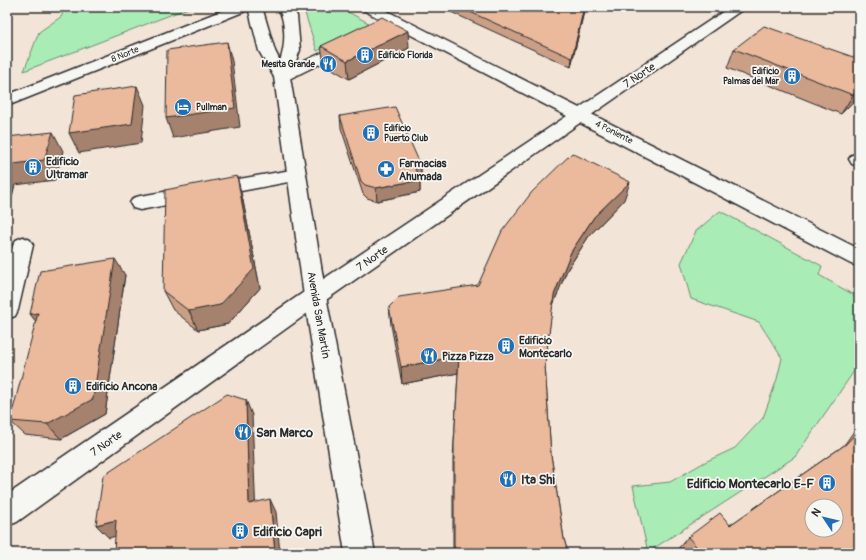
<svg xmlns="http://www.w3.org/2000/svg" width="866" height="560" font-family="Pangolin,sans-serif">
<rect width="100%" height="100%" fill="#f3e4d8"/>
<filter id="ink" filterUnits="userSpaceOnUse"><feTurbulence type="fractalNoise" baseFrequency=".025" numOctaves="2"/><feDisplacementMap in="SourceGraphic" scale="8" xChannelSelector="R" yChannelSelector="G"/><feConvolveMatrix kernelMatrix="1 2 1 2 8 2 1 2 1" color-interpolation-filters="sRGB"/></filter>
<g filter="url(#ink)">
<path fill="#aaecb5" stroke="#6a8c70" d="M62,7H191L24,71L39,32L62,16Z
M303,7H339L374,26L317,51Z
M720,211L822,266L819,275L859,298V364L795,457L648,552L633,486L670,482L705,462L735,448L763,418L777,379L782,358L759,322L691,299L681,263L696,231Z"/>
<g fill="none" stroke-linecap="round" stroke-linejoin="round">
<defs>
<path id="pedestrian" d="M349,40L354,41L356,44L354,47L287,80H277L274,77L277,74Z"/>
<path id="minor" d="M859,153V166L852,164L849,159L852,155Z
M297,169L304,171L306,175L304,179L140,210L133,208L130,203L133,198L140,196Z
M23,237L30,240L33,245L18,310L15,316L7,319C7,293 2,263 16,240Z
M315,287L323,290L326,296L323,302L17,522L7,526V495L307,290Z"/>
<path id="tertiary" d="M231,7H250L248,10L7,106V95Z
M730,7H746L323,302L315,305L307,302L304,296L307,290Z"/>
<path id="secondary" d="M361,7H379L859,249V266L851,264L363,10Z"/>
<path id="primary" d="M248,7H262L275,51L280,61C286,45 286,22 278,7H292L297,16L300,50L290,77L326,296L375,553H345L304,296L274,77L259,51Z"/>
</defs>
<use href="#pedestrian" stroke="#2b2b2b" stroke-width="3"/>
<use href="#minor" stroke="#2b2b2b" stroke-width="3"/>
<use href="#tertiary" stroke="#2b2b2b" stroke-width="3"/>
<use href="#secondary" stroke="#2b2b2b" stroke-width="3"/>
<use href="#primary" stroke="#2b2b2b" stroke-width="3"/>
<use href="#pedestrian" fill="#f6f6f2" fill-rule="evenodd"/>
<use href="#minor" fill="#f6f6f2" fill-rule="evenodd"/>
<use href="#tertiary" fill="#f6f6f2" fill-rule="evenodd"/>
<use href="#secondary" fill="#f6f6f2" fill-rule="evenodd"/>
<use href="#primary" fill="#f6f6f2" fill-rule="evenodd"/>
</g>
<path fill="#ca9f86" stroke="#2b2b2b" d="M440,7H585L571,67Z
M321,46L409,48L349,79L324,64Z
M734,49L859,59V96L841,114L727,68Z
M340,116L421,166V179H420V192L377,201L367,198L363,194L341,128Z
M242,196L260,288L228,324L198,330L173,310L163,291Z
M624,200L589,236L567,270L552,307L545,365L551,455L564,539L568,553H453V459L458,373L402,384L391,325L389,307L478,285Z
M125,275L105,414L61,439L25,435L10,421Z
M859,424V553H677L676,551L688,537L730,525L843,446L847,441Z"/>
<path fill="#a4826d" stroke="#2b2b2b" d="M584,7H585L571,67L572,58Z
M7,26L10,33L7,40Z
M408,31L409,48L349,79L347,61Z
M227,42L232,61L240,127L173,138L166,118Z
M137,86L145,105L141,143L79,153L69,133Z
M859,88V96L841,114L853,95Z
M53,132L63,151L55,180L15,185L7,216V165Z
M421,166V179L415,180L414,167Z
M237,176L242,196L260,288L228,324L198,330L189,311Z
M420,180V192L377,201L376,188Z
M630,182L624,200L589,236L567,270L550,313L554,295L571,252L594,217Z
M115,259L125,275L105,414L61,439L47,424Z
M38,313L43,331L30,314Z
M459,356L458,373L402,384L401,367Z
M246,400L252,415L256,517L249,504Z
M270,499L276,512L280,553H275Z
M116,520L129,532L109,538L96,525Z"/>
<path fill="#ebb99c" stroke="#2b2b2b" fill-rule="evenodd" d="M459,7H584L572,58Z
M382,17L408,31L347,61L321,46Z
M764,26L859,59V88L853,95L734,49Z
M227,42L235,108L166,118L167,50Z
M137,86L132,124L69,133L75,95Z
M395,107L421,166L414,167L420,180L376,188L365,185L361,181L340,116Z
M53,132L44,160L7,165V137Z
M572,153L630,182L594,217L571,252L554,295L545,365L551,455L564,539L568,553H456L454,545V444L459,356L401,367L389,307L399,297L478,285L502,231L532,192Z
M237,176L254,269L220,305L189,311L163,291L165,190Z
M115,259L93,399L47,424L10,421L38,313L30,314L40,271Z
M227,394L246,400L249,504L270,499L275,553H114L116,520L96,525L103,476Z
M859,430V553H702L688,537L720,513L730,525L846,444ZM812,506H836V530H812Z"/>
</g>
<defs>
<symbol id="building-disc" viewBox="-11 -11 22 22"><circle r="9.5" fill="#1f6fb2" stroke="#f6f6f2"/><path d="M-4-6H4V6H1V3H-1V6H-4ZM-2.5-4.3h1.7v1.8h-1.7ZM.8-4.3h1.7v1.8H.8ZM-2.5-1h1.7V.8h-1.7ZM.8-1h1.7V.8H.8Z" fill="#fff"/></symbol>
<symbol id="restaurant-disc" viewBox="-11 -11 22 22"><circle r="9.5" fill="#1f6fb2" stroke="#f6f6f2"/><path d="M-5-6h1v4h1v-4h1v4h1v-4h1v5L-1.5 .5V6h-2V.5L-5-1ZM5-6V6H3V1.5H1.5Q1.5-4 5-6Z" fill="#fff"/></symbol>
<symbol id="hotel-disc" viewBox="-11 -11 22 22"><circle r="9.5" fill="#1f6fb2" stroke="#f6f6f2"/><path d="M-6-4.5h1.5V1H6V5H4.5V3h-9V5H-6ZM-4 0a1.8 1.8 0 1 1 3.6 0ZM.5 0V-2.5h3Q6-2.5 6 0Z" fill="#fff"/></symbol>
<symbol id="pharmacy-disc" viewBox="-11 -11 22 22"><circle r="9.5" fill="#1f6fb2" stroke="#f6f6f2"/><path d="M-2-6h4v4h4v4h-4v4h-4v-4h-4v-4h4Z" fill="#fff"/></symbol>
</defs>
<g fill-rule="evenodd">
<use href="#building-disc" x="355" y="45" width="20" height="20"/>
<use href="#restaurant-disc" x="318" y="54" width="20" height="20"/>
<use href="#building-disc" x="782" y="66" width="20" height="20"/>
<use href="#hotel-disc" x="173" y="97" width="20" height="20"/>
<use href="#building-disc" x="361" y="123" width="20" height="20"/>
<use href="#building-disc" x="23" y="157" width="20" height="20"/>
<use href="#pharmacy-disc" x="376" y="159" width="20" height="20"/>
<use href="#building-disc" x="496" y="336" width="20" height="20"/>
<use href="#restaurant-disc" x="419" y="346" width="20" height="20"/>
<use href="#building-disc" x="63" y="376" width="20" height="20"/>
<use href="#restaurant-disc" x="233" y="422" width="20" height="20"/>
<use href="#restaurant-disc" x="498" y="469" width="20" height="20"/>
<use href="#building-disc" x="817" y="473" width="20" height="20"/>
<use href="#building-disc" x="230" y="521" width="20" height="20"/>
</g>
<g text-anchor="middle" stroke-width="3.5" stroke-linejoin="round" paint-order="stroke">
<g font-size="9" fill="#2b2b2b" stroke="#f6f6f2">
<text transform="translate(125 54) rotate(-22)" y="3">8 Norte</text>
<text transform="translate(614 132) rotate(27)" y="3">4 Poniente</text>
</g>
<g font-size="9" font-weight="bold" fill="#2b2b2b" stroke="#f6f6f2" text-anchor="start">
<text x="378" y="58">Edificio Florida</text>
<text x="315" y="67" text-anchor="end">Mesita Grande</text>
<text x="779" y="74" text-anchor="end">Edificio<tspan x="779" dy="10">Palmas del Mar</tspan></text>
<text x="196" y="110">Pullman</text>
<text x="384" y="131">Edificio<tspan x="384" dy="10">Puerto Club</tspan></text>
</g>
<g font-size="11" fill="#2b2b2b" stroke="#f6f6f2">
<text transform="translate(639 75) rotate(-34)" y="4">7 Norte</text>
<text transform="translate(372 258) rotate(-35)" y="4">7 Norte</text>
<text transform="translate(319 315) rotate(80)" y="4">Avenida San Martín</text>
<text transform="translate(106 443) rotate(-35)" y="4">7 Norte</text>
</g>
<g font-size="11" font-weight="bold" fill="#2b2b2b" stroke="#f6f6f2" text-anchor="start">
<text x="46" y="165">Edificio<tspan x="46" dy="13">Ultramar</tspan></text>
<text x="399" y="167">Farmacias<tspan x="399" dy="13">Ahumada</tspan></text>
<text x="519" y="344">Edificio<tspan x="519" dy="13">Montecarlo</tspan></text>
<text x="442" y="360">Pizza Pizza</text>
<text x="86" y="390">Edificio Ancona</text>
</g>
<g font-size="13" font-weight="bold" fill="#2b2b2b" stroke="#f6f6f2" text-anchor="start">
<text x="256" y="437">San Marco</text>
<text x="521" y="484">Ita Shi</text>
<text x="814" y="488" text-anchor="end">Edificio Montecarlo E-F</text>
<text x="253" y="536">Edificio Capri</text>
</g>
</g>
<rect width="866" height="560" fill="none" stroke="#f6f6f2" stroke-width="24"/>
<rect x="12" y="12" width="842" height="536" fill="none" stroke="#2b2b2b" stroke-width="1.5" filter="url(#ink)"/>
<g transform="translate(824 518) rotate(305)"><circle r="19" fill="#f6f6f2" stroke="#a5a5a2"/>
<path d="M0-3L7 15L0 10L-7 15Z" fill="#1f6fb2"/>
<text y="-6" font-size="11" font-weight="bold" text-anchor="middle" fill="#2b2b2b">N</text>
</g>
</svg>
